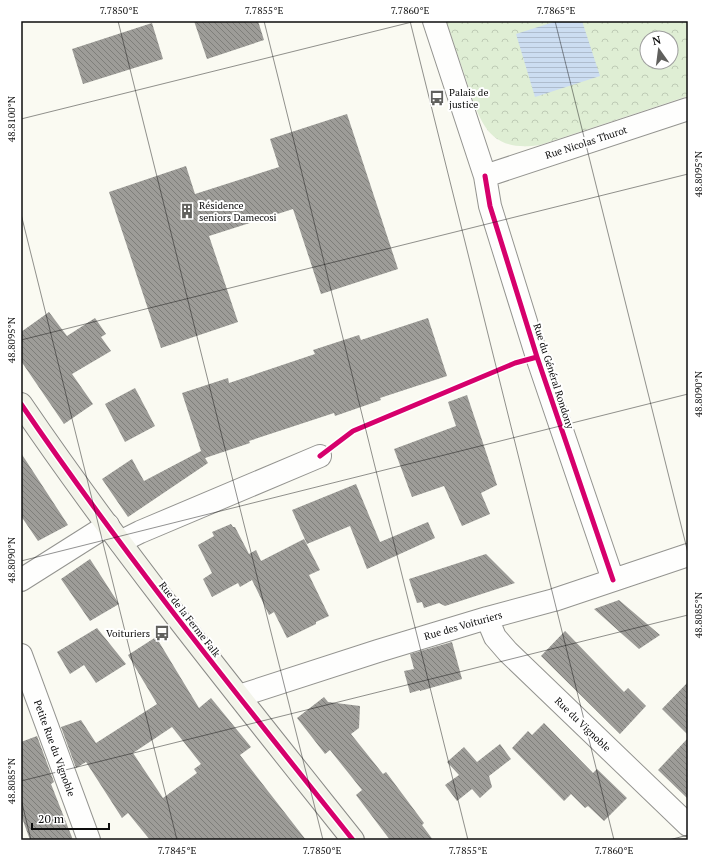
<svg xmlns="http://www.w3.org/2000/svg" width="709" height="861" font-family="'PT Serif',serif">
<defs>
<pattern id="park-crowns" width="20" height="18" patternUnits="userSpaceOnUse"><rect width="20" height="18" fill="#dfeed4"/><path d="M2 6a3 3 0 1 1 6 0M12 15a3 3 0 1 1 6 0" fill="none" stroke="#becbb5"/></pattern>
<pattern id="water-rules" width="6" height="5" patternUnits="userSpaceOnUse"><rect width="6" height="5" fill="#ccddf1"/><path d="M0 2.5h6" fill="none" stroke="#aebccd"/></pattern>
<pattern id="building-back-hatch" width="6" height="6" patternUnits="userSpaceOnUse"><rect width="6" height="6" fill="#9d9c98"/><path d="M-1 5l2 2M0 0l6 6M5-1l2 2" fill="none" stroke="#7e7e7a"/></pattern>
</defs>
<rect width="100%" height="100%" fill="#fafaf2"/>
<path fill="url(#park-crowns)" fill-rule="evenodd" d="M446,21H688V96L540,145C489,153 480,123 467,82C460,62 453,41 446,21ZM647,38H671V62H647Z"/>
<path fill="url(#water-rules)" d="M557,21H582L600,76L535,97L516,34Z"/>
<path fill="url(#building-back-hatch)" fill-rule="evenodd" d="M194,21H258L264,40L207,59Z
M152,23L163,59L83,84L72,49Z
M347,114L398,269L321,294L293,209L209,236L238,322L161,348L109,192L186,166L195,194L279,167L270,139Z
M49,312L67,336L95,318L106,334L101,337L111,351L72,374L93,404L64,424L21,361V332Z
M428,318L447,376L380,398L381,400L335,416L334,413L249,441L250,443L205,458L208,463L128,517L102,479L132,459L144,481L201,451L182,393L228,378L229,383L315,354L313,350L359,335L361,340Z
M135,388L155,426L125,442L105,404Z
M467,395L497,485L481,493L490,514L462,526L444,486L412,497L394,449L456,426L448,402Z
M21,453L68,525L38,541L21,516Z
M356,484L380,542L428,522L435,538L367,569L350,526L307,544L292,510Z
M231,524L233,527H235L249,554L256,550L261,561L304,539L320,570L309,575L329,616L316,622V624L287,638L274,612L269,615L252,580L240,587L238,583L212,597L203,579L212,573L198,545L214,536L212,532Z
M486,554L515,583L445,606L439,603L424,608L422,602L417,603L409,579Z
M90,559L119,604L90,621L61,579Z
M619,600L660,635L639,649L594,609Z
M97,628L126,664L96,683L84,665L70,674L57,652Z
M565,631L624,692L628,688L646,706L620,734L541,656Z
M156,637L199,708L211,698L251,747L240,755L306,840H150L128,813L122,818L86,762L76,768L61,727L81,720L96,743L157,704L128,655ZM172,727L201,764L194,769L197,773L163,798L133,753Z
M452,642L462,679L420,691V690L410,693L404,671L414,669L410,654Z
M688,682V735L662,709Z
M324,697L328,702L360,706L359,728L351,734L383,774L386,772L424,823L422,825L433,840H390L356,795L362,790L330,750L325,754L297,718Z
M544,723L593,773L597,769L627,798L604,821L588,806L585,808L571,794L564,801L512,748L528,731L532,735Z
M37,736L54,782L51,784L73,840H30L21,815V742Z
M688,738V799L658,770Z
M500,744L511,759L489,776L492,787L480,798L472,789L457,801L445,785L459,775L447,762L464,747L477,762Z"/>
<g fill="none" stroke-linecap="round" stroke-linejoin="round">
<defs>
<path id="street" d="M434,21L485,176L490,206L537,357L613,580
M485,176L688,109
M120,542L140,532L320,456
M21,580L108,525
M487,618L495,637L508,652L688,825
M21,655L89,840
M239,696L378,651L487,618L554,600L688,555"/>
<path id="secondary" d="M21,404C124,555 239,697 353,840"/>
</defs>
<use href="#street" stroke="#949490" stroke-width="24"/>
<use href="#secondary" stroke="#8a8a87" stroke-width="24"/>
<use href="#street" stroke="#fefefd" stroke-width="22"/>
<use href="#secondary" stroke="#f3f4ea" stroke-width="22"/>
<defs>
<path id="cycleway" d="M485,176L490,206L537,357L613,580
M21,404C124,555 239,697 353,840
M320,456L353,431L515,363L537,357"/>
</defs>
<use href="#cycleway" stroke="#fff" stroke-width="8"/>
<use href="#cycleway" stroke="#d6006c" stroke-width="5"/>
</g>
<path fill="none" stroke="#0d0d0d" stroke-width="1" stroke-opacity="0.45" d="M118,21L323,840M264,21L468,840M410,21L614,840M555,21L688,553M21,119L416,21M21,214L177,840M21,340L688,174M21,561L688,394M21,781L688,615M21,799L31,840M669,840L688,835"/>
<defs>
<symbol id="bus-bare" viewBox="-9 -9 18 18"><path d="M-5-6H5V4H4V6H2V4H-2V6H-4V4H-5ZM-3.5-4V0h7V-4ZM-3.5 1.2v1.5H-2V1.2ZM2 1.2v1.5H3.5V1.2Z" fill="#60605d" stroke="#fff" stroke-width="2.5" paint-order="stroke"/></symbol>
<symbol id="building-bare" viewBox="-9 -9 18 18"><path d="M-4-6H4V6H1V3H-1V6H-4ZM-2.5-4.3h1.7v1.8h-1.7ZM.8-4.3h1.7v1.8H.8ZM-2.5-1h1.7V.8h-1.7ZM.8-1h1.7V.8H.8Z" fill="#60605d" stroke="#fff" stroke-width="2.5" paint-order="stroke"/></symbol>
</defs>
<g fill-rule="evenodd">
<use href="#bus-bare" x="426" y="87" width="22" height="22"/>
<use href="#building-bare" x="176" y="200" width="22" height="22"/>
<use href="#bus-bare" x="151" y="622" width="22" height="22"/>
</g>
<g text-anchor="middle" stroke-width="4" stroke-linejoin="round" paint-order="stroke">
<g font-size="10" fill="#0d0d0d" stroke="#fff" text-anchor="start">
<text x="449" y="96">Palais de<tspan x="449" dy="12">justice</tspan></text>
<text x="199" y="209">Résidence<tspan x="199" dy="12">seniors Damecosi</tspan></text>
<text x="150" y="637" text-anchor="end">Voituriers</text>
</g>
<g font-size="10" fill="#0d0d0d" stroke="#fff">
<text transform="translate(586 142) rotate(-18)" y="4">Rue Nicolas Thurot</text>
<text transform="translate(554 376) rotate(72)" y="4">Rue du Général Rondony</text>
<text transform="translate(190 619) rotate(52)" y="4">Rue de la Ferme Falk</text>
<text transform="translate(463 625) rotate(-16)" y="4">Rue des Voituriers</text>
<text transform="translate(583 724) rotate(44)" y="4">Rue du Vignoble</text>
<text transform="translate(55 748) rotate(70)" y="4">Petite Rue du Vignoble</text>
</g>
</g>
<rect width="709" height="861" fill="none" stroke="#ffffff" stroke-width="44"/>
<g transform="translate(659 50) rotate(346)"><circle r="19" fill="#ffffff" stroke="#9e9e9e"/>
<path d="M0-3L7 15L0 10L-7 15Z" fill="#60605d"/>
<text y="-6" font-size="11" font-weight="bold" text-anchor="middle" fill="#0d0d0d">N</text>
</g>
<path d="M32 823v6h77v-6" fill="none" stroke="#0d0d0d" stroke-width="2"/>
<text x="38" y="823" font-size="12" fill="#0d0d0d" stroke="#ffffff" stroke-width="3" paint-order="stroke">20 m</text>
<rect x="22" y="22" width="665" height="817" fill="none" stroke="#0d0d0d" stroke-width="1.5"/>
<g font-size="10" text-anchor="middle" fill="#0d0d0d">
<text x="119" y="14">7.7850°E</text>
<text x="264" y="14">7.7855°E</text>
<text x="410" y="14">7.7860°E</text>
<text x="556" y="14">7.7865°E</text>
<text transform="translate(11 119) rotate(-90)" y="4">48.8100°N</text>
<text transform="translate(698 174) rotate(-90)" y="4">48.8095°N</text>
<text transform="translate(11 340) rotate(-90)" y="4">48.8095°N</text>
<text transform="translate(698 394) rotate(-90)" y="4">48.8090°N</text>
<text transform="translate(11 560) rotate(-90)" y="4">48.8090°N</text>
<text transform="translate(698 615) rotate(-90)" y="4">48.8085°N</text>
<text transform="translate(11 781) rotate(-90)" y="4">48.8085°N</text>
<text x="177" y="854">7.7845°E</text>
<text x="322" y="854">7.7850°E</text>
<text x="468" y="854">7.7855°E</text>
<text x="614" y="854">7.7860°E</text>
</g>
</svg>
